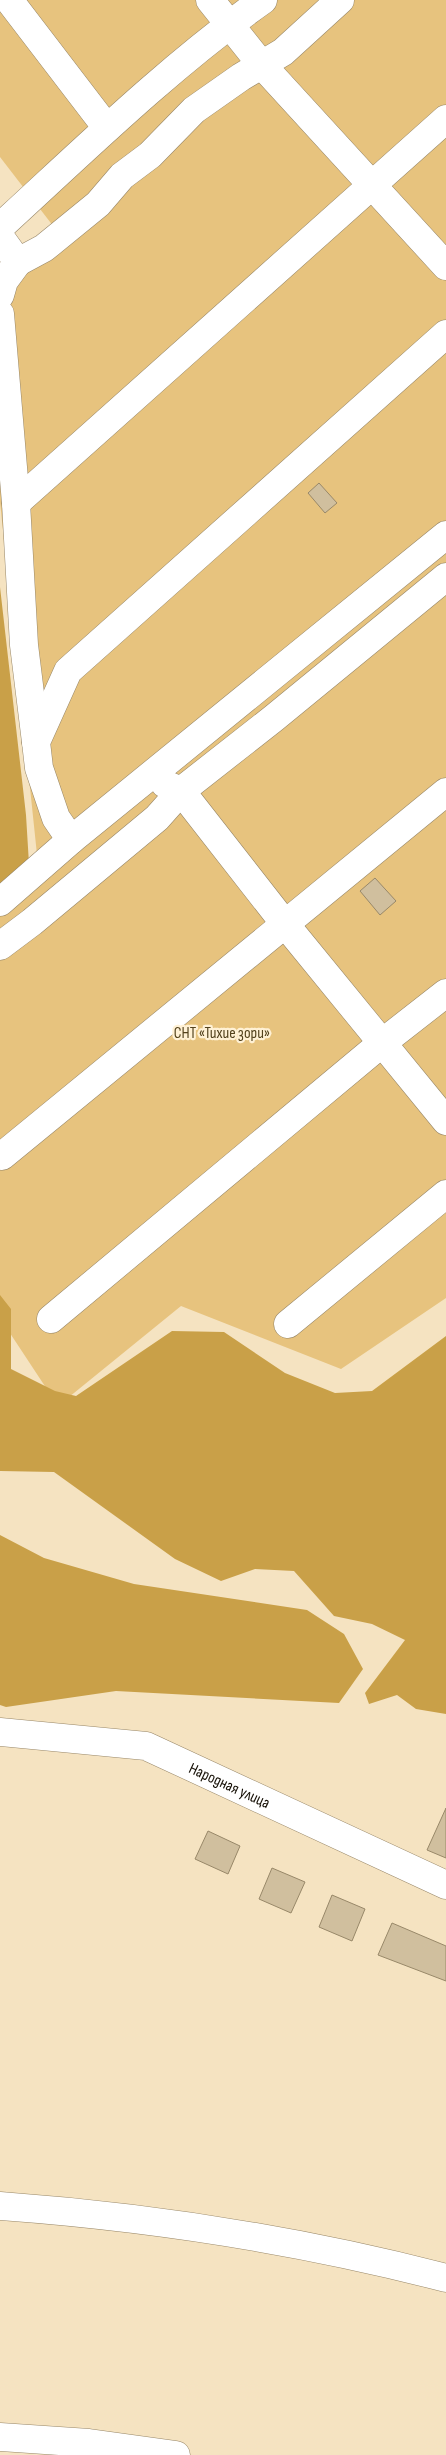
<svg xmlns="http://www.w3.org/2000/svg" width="446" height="2455" font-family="'Sofia Sans Condensed',sans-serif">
<rect width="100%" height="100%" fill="#f5e3c1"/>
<path fill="#e7c37e" d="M0,0H446V1298L341,1369L181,1306L58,1406L0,1318V905L38,864L0,502V283L57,231L0,157Z"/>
<path fill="#c9a048" d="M0,587L26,815L29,864L0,887Z
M0,1295L11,1309V1369L55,1391L76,1396L172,1331L224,1332L285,1373L335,1393L372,1391L446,1336V1714L416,1709L397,1695L369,1704L365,1693L405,1640L372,1624L334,1616L294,1571L255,1569L221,1581L175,1559L54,1472L0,1471Z
M0,1535L44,1558L134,1584L307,1610L344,1634L363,1669L339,1703L116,1691L6,1707L0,1705Z"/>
<path fill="#d0bf9e" stroke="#988869" d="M319,483L337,503L325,513L308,493Z
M375,878L396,901L380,915L360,891Z
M446,1808V1858L427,1850Z
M208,1831L240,1846L228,1874L195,1859Z
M272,1868L305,1882L291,1913L259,1899Z
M332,1895L365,1909L352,1941L319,1927Z
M392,1923L446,1946V1981L378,1955Z"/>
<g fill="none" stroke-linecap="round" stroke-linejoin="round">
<defs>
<g id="minor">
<path d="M9,0L107,128"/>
<path d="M210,0L261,64L446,266"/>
<path d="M0,227C85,149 169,67 263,0"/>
<path d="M0,237L18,262L44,248L98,204L122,176L150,155L194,110L241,77L283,52L340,0"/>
<path d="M0,295L4,281L18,262"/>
<path d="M0,314L16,503L24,645L36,742"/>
<path d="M16,503L446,119"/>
<path d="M165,784L181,791L285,924L446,1121"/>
<path d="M71,840L56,818L39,768L36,742L68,671L446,334"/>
<path d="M0,902L71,840L446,535"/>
<path d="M0,946L32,922L157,818L181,791L274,718L446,577"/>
<path d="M2,1156L446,792"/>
<path d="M51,1319L382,1043L446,993"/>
<path d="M288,1324L446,1194"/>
<path id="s1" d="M0,1732L146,1746L446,1885"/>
<path d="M0,2437L89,2443L176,2455"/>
</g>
<path id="major" d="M0,2206C150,2217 300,2240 446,2278"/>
</defs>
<use href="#minor" stroke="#988768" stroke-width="29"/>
<use href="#major" stroke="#988768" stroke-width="29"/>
<use href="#minor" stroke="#fff" stroke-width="28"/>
<use href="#major" stroke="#fff" stroke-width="28"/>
</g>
<g text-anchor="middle" stroke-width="4.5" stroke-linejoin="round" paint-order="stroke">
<g font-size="16" fill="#53421d" stroke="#fff1d5">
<text x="222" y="1038">СНТ «Тихие зори»</text>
</g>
<g font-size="16" fill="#140e04" stroke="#fff1d5">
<text dy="6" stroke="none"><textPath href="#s1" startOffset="239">Народная улица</textPath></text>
</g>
</g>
</svg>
